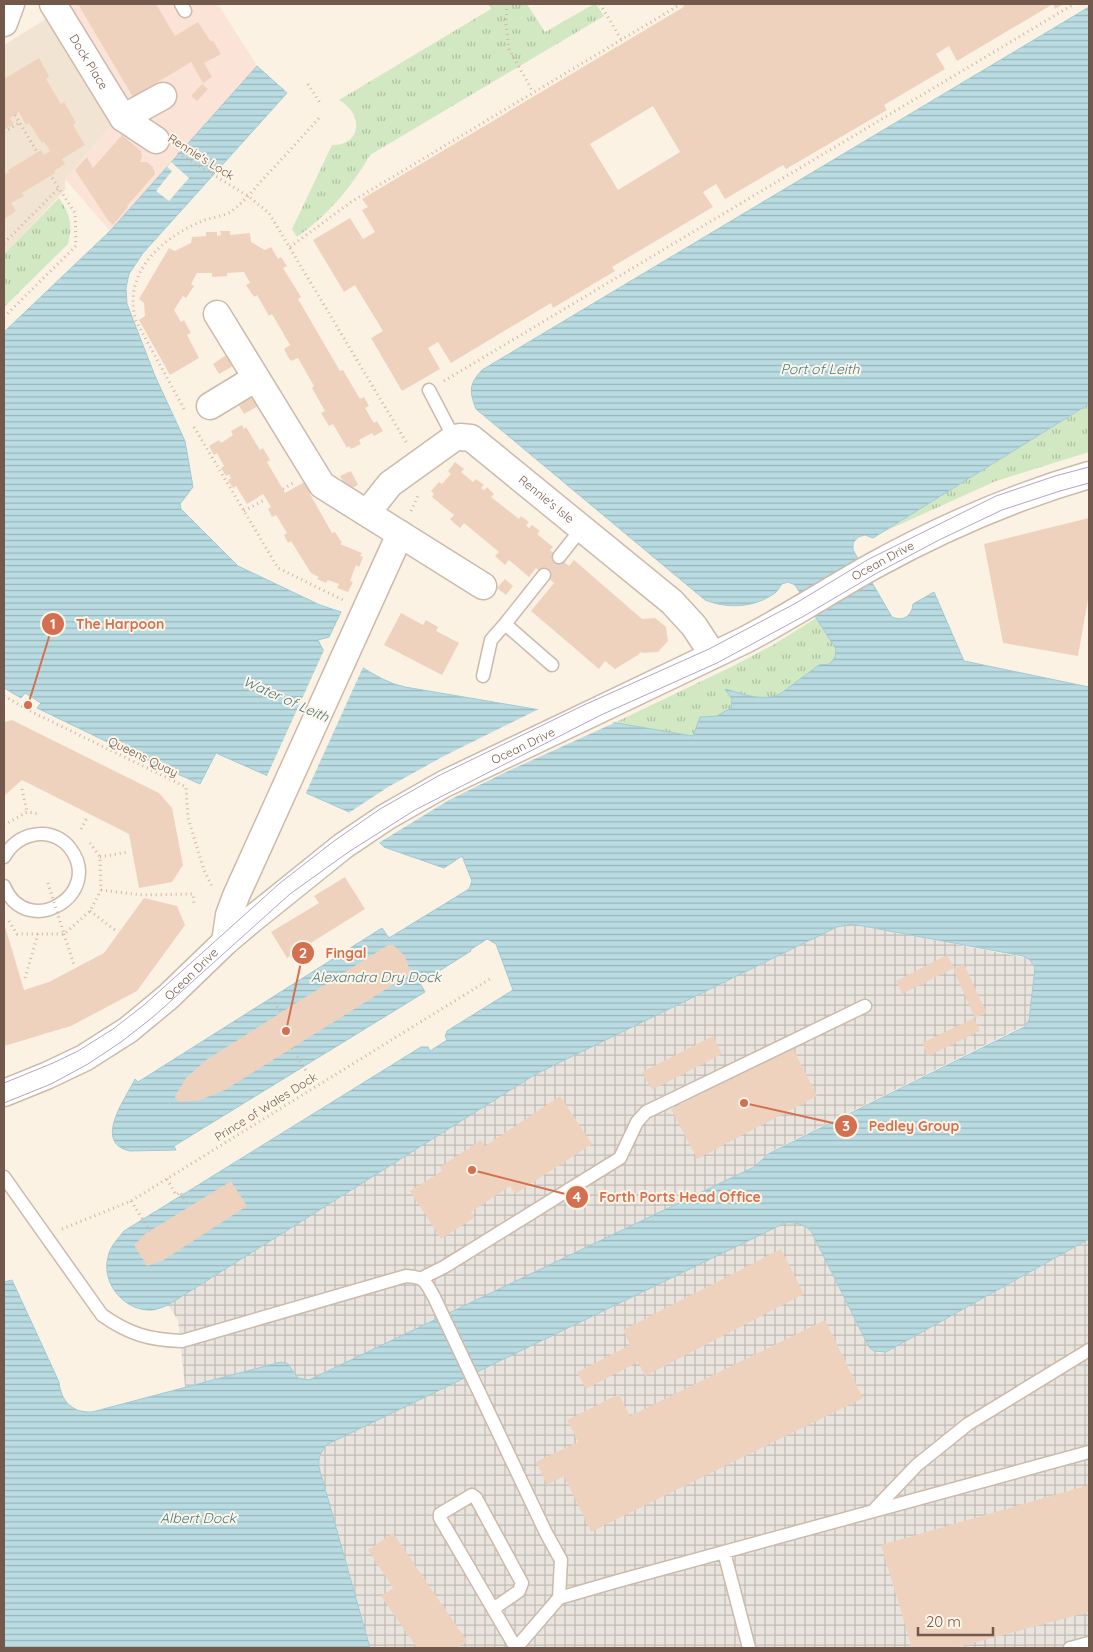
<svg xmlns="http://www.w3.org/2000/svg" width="1093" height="1652" font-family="Quicksand,sans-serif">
<defs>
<pattern id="industrial-grid" width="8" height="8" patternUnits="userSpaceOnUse" patternTransform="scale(1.25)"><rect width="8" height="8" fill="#eae4de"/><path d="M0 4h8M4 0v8" fill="none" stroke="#c2bcb6"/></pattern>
<pattern id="grass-tufts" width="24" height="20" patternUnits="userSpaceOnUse" patternTransform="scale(1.25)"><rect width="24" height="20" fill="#d1e8c3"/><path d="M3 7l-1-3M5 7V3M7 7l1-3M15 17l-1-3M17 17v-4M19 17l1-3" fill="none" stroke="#aebfa0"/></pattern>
<pattern id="water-rules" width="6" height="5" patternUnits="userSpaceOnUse" patternTransform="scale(1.25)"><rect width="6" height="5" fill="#b9dce3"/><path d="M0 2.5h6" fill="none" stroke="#9bb5ba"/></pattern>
</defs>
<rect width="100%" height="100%" fill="#fbf2e4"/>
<path fill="#f2e4d2" d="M49,17L114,122L65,179V190L4,254V45Z"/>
<path fill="#fbe3d8" d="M66,4H218L257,66L110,231L65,179L127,107Z"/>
<path fill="url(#industrial-grid)" d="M844,924H852L1027,958L1030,960L1035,969L1029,1020L1027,1024L768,1153L754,1167L309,1380L298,1378L291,1367L281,1362L185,1387L178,1320L168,1305L536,1074L837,927Z
M792,1222L805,1225L811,1231L869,1347L879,1353L886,1352L1089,1239V1648H370L319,1467V1459L321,1451L328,1444L785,1223Z"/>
<path fill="url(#grass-tufts)" d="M489,4H527L545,32L594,4H596L604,16L370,155C351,188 328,215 297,237L292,229L332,145C362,145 364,114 339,100L491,9Z
M59,198C70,215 73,223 68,244L4,307V254Z
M1089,404V452L996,481L881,533Z
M816,618L836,649L835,657L830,664L821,666L780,694L768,698L755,697L726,690C731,696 734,701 731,708L717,716L700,717L693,736L614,723L731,667L773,645Z"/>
<path fill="url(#water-rules)" stroke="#a0cbd4" d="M1089,7V404L873,538L865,535L858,537L853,543V550L892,617C903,622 912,616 913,604L934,592L964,661L1089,687V1239L886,1352L874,1351L869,1347L811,1231C803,1224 796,1222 785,1223L328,1444C321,1451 318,1457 319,1467L370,1648H4V1282L12,1280L59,1382C61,1401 72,1413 92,1412L281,1362L288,1364L298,1378L309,1380L754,1167L768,1154L1024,1027L1029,1020L1035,968L1030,960L1023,956L852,924L837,927L536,1074L168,1305C163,1307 158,1309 153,1310C125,1312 101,1284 108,1257C110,1246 118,1239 124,1231L421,1047H428L430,1051L447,1040L445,1036L447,1031L513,990L496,944L487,939L470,950L471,951L420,983L425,992L174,1146L176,1150L130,1151C92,1143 126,1098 135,1079L138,1082L382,928L389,938L469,889L472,881L462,856L444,868L384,847L349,812L216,753L200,784L124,750L37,708L41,703L25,693L21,698L4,688V332L110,231L257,66L287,93L143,253L129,274L126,288L127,304L155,376L185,441L193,487L180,504L181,509L238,566L320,605L341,612L329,637L318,640L323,650C355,657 373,680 405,687L693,736L700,717L717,716L731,708L732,699L725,689C744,694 761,702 780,694L819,665L830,664L835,657L836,649L795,585L788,582L782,584C779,587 778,591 775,593C754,608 728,609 705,600L476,409C469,391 469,384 482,370Z"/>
<path fill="#fbf2e4" d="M171,162L189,178L169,201L156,191L172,171L167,167Z
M325,648L344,654L364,665L305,795L266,778Z
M541,708L608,719L614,723L506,772L449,800L377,844L347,814L388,787L444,756Z"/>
<path fill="#efd2bd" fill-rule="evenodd" d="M78,4H156L175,36L198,22L211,42L213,41L221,54L204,63L212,77L203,83L191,62L133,97Z
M685,4H923L924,5L926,4H1064L1055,9L1053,4L957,61L949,46L936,54L945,69L884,105L887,110L786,169L783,165L725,199L716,184L703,192L713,207L612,267L615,271L553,308L551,303L451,363L438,342L428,348L440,369L402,391L371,338L383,331L355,285L344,292L313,240L350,218L363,239L375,232L362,210L368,207L362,199L682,8ZM653,106L680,152L618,190L590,144Z
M39,58L49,76L46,79L61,104L64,102L76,123L73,125L85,145L62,159L65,164L54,171L55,173L22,193L24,196L11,203L16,211L4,219V175L9,172L8,170L41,150L44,155L50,151L44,142L42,143L29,123L26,125L19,112L10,118L14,124L4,130V79Z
M202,84L208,89L197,101L191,96Z
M122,135L141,151L142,157L140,162H147L153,167L155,174L127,206L128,207L113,225L108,220L75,170L87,157L93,168Z
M220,231H230V235L250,233L251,242L265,250L271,247L278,259L281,257L287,266L283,268L301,297L298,299L340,371L343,370L360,399L364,397L369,406L365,408L374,423L377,421L383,431L374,436L372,433L359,440L361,444L351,449L349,446L347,448L333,424L329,426L321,413L325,411L312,388L314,386L298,358L291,361L288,357L284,349L290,345L272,314L269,316L257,295L254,297L246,285L250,283L244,272L227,273V276L212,277V273H197L191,284L194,286L186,298L183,296L174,310L181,322L184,320L191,333L187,335L199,358L170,375L139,320L145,316L144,303L139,299L169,248L175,251L191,243L192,237L206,236V232H217V236L221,235Z
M226,355L233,366L219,374L213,364Z
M251,395L258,406L244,414L238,404Z
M242,425L244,429L246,427L260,450L263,448L270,460L267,462L285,493L306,481L312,492L310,494L332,533L335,532L342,543L340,544L362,553L360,556L363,557L359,567L356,565L350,581L353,582L348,592L337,588L339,584L328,580L326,583L317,579L319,577L311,573L291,541L288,543L284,535L287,533L276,515L272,517L268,509L271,507L263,494L247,504L236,486L233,488L228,480L231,478L229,474L226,476L221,468L224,466L217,453L214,455L209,446L219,440L221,443L233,435L231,431Z
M455,462L464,469L461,472L473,482L476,479L484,485L481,488L484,490L487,487L494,494L491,497L519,519L521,516L529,522L526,525L529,528L532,525L540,531L537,534L553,547L550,550L569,566L574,560L642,619L655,618L666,627L668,641L658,652L643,653L641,652L638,655L615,669L605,661L599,669L531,611L554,583L536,568L529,577L509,560L505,565L495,556L499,552L464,523L460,528L454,523L450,519L454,515L432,497L434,494L431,491L439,482L442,484L451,474L448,471Z
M351,471L358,485L348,490L340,476Z
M1089,518V594L1078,656L1003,643L984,544Z
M505,579L513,586L506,595L497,588Z
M401,613L423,625L426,620L438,627L436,631L459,643L442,675L384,645Z
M12,720L159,793L172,808L183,865L172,882L139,888L129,834L22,780L4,796V722Z
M345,877L365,909L287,958L271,932L319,903L314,896Z
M144,898L177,906L185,925L137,991L71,1026L4,1046V923L24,990L49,982L104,953Z
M388,945H393L405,956L410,971L407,976L225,1090L200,1100L179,1102L176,1099L175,1096L186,1078L206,1060Z
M947,955L954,968L902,994L896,981Z
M964,964L986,1012L975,1018L953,969Z
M974,1018L980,1031L928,1056L922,1043Z
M713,1036L722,1054L652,1090L642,1072Z
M792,1046L817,1096L697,1159L671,1109Z
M560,1096L592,1144L515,1194L510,1186L471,1212L475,1217L441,1239L410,1191L442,1171L440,1167L481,1140L485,1146Z
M231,1181L247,1206L162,1261L147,1266L134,1245L145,1234Z
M781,1249L804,1294L645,1376L638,1362L586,1389L577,1372L630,1345L623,1330Z
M825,1320L863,1398L591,1532L564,1476L547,1485L536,1462L578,1442L567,1420L619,1394L630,1416Z
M1089,1485V1612L955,1648H912L881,1545Z
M393,1533L467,1641L456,1648H417L381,1596L393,1588L368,1550Z"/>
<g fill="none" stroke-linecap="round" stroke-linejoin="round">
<defs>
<path id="lane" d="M181,4L185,11
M429,390L454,438
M559,557L582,528
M544,575L505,624L552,665
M483,676L491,640L505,624
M4,857C12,843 23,835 40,834C51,833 63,839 70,848C105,894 27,941 4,886
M4,1177L102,1315C129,1334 149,1340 182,1341L406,1276C425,1277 425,1281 434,1297L546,1533L561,1560L559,1598
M422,1278L444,1267L620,1158L637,1122L646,1112L865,1006
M873,1511L917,1465L968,1424L1089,1350
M724,1552L749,1648
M493,1609L519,1591L522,1583L476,1498L472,1495L440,1514V1518L516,1648
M516,1648L559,1598L618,1581L1089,1452
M1070,1648L1089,1643"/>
<g id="street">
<path id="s1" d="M53,4L123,118L156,140"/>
<path d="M4,23L11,4"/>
<path d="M123,118L163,96"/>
<path d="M217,314L322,485L483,586"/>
<path d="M210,406L256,378"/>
<path id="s2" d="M367,513L390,484L454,438L460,437L471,438L672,602L694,626L713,655"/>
<path d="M225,942L229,915L236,896L400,534"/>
<path id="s3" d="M4,1093L46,1076L84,1058L128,1030L168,997L225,942L251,920L343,846L386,817L444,784L745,640C789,617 830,590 873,566C942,528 1013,497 1089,475"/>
</g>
</defs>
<use href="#lane" stroke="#ccbaab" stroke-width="15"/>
<use href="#street" stroke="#ccbaab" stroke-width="29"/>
<path stroke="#d3b5a0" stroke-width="3" stroke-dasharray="1 4" stroke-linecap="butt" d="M507,4L506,24L509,49L533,92
M600,4L621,39
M308,84L320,103
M15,115L37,152
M4,132L19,123
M178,153L248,196L269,213L406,442
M4,243L59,188
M290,247L351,202L681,4
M4,317L76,246L75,213L51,176
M444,381L1074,4
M184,409L136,321C122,274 160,239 200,222C210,217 224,217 232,211C244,202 254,189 264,178C283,158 301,138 319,118
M194,427L278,568L343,600
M283,489L293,483
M244,511L266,499
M411,511L418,496
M4,696L32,712L186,787L188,818L204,870L212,886
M22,789L27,812
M4,825L27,812L40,814
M81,829L87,818
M100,857L128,852
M101,890L142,895L193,894L194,904
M90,911L115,930
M9,921L17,934H64L90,911L101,890L100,857L90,843
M64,934L74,965
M25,978L38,934
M272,998L281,1013
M292,1048L311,1079L294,1089L298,1097
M167,1179L176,1195L180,1192L189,1206
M131,1201L150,1231
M62,1229L131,1201L490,979"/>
<use href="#lane" stroke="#fff" stroke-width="12"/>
<use href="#street" stroke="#fff" stroke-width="26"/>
<path stroke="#b5a3c3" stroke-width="1" d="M4,1083L53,1063L78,1051L113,1029L144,1005L280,883L334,841L380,809L438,776L584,705L709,649L796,603L869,559L996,496L1055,476L1089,467
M4,1103L51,1084L88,1064L121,1042L153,1017L290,894L350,851L415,810L601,715L717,663L804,616L877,573L939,540L1002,510L1060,491L1089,483"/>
<path stroke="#d3b5a0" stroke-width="3" stroke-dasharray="1 4" stroke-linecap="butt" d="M48,883L64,934"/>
</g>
<g text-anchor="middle" stroke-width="4" stroke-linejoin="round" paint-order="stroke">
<g font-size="12" fill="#72594b" stroke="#fef6e9">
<text dy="4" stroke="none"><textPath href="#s1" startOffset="68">Dock Place</textPath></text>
<text transform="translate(201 157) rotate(32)" y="4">Rennie's Lock</text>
<text dy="4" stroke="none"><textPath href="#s2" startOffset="230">Rennie's Isle</textPath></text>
<text dy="4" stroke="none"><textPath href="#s3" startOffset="1034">Ocean Drive</textPath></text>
<text dy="4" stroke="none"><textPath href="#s3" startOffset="629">Ocean Drive</textPath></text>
<text transform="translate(143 757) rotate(26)" y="4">Queens Quay</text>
<text dy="4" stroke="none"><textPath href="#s3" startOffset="224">Ocean Drive</textPath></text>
<text transform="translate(266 1107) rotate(-32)" y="4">Prince of Wales Dock</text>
</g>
<g font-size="14" font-style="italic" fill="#467984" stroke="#fef6e9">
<text x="820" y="374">Port of Leith</text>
<text transform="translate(286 699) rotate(24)" y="5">Water of Leith</text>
<text x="376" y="982">Alexandra Dry Dock</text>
<text x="198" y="1523">Albert Dock</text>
</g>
</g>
<path fill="none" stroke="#d4704f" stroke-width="2" d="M28 705L53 624M286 1031L303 953M744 1103L846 1126M472 1170L577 1197"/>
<g fill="#d4704f" stroke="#fef6e9" stroke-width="2">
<circle cx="28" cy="705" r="5"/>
<circle cx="286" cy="1031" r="5"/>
<circle cx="744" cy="1103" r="5"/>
<circle cx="472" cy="1170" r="5"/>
<circle cx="53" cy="624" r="12"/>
<circle cx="303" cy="953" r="12"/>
<circle cx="846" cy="1126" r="12"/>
<circle cx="577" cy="1197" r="12"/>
</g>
<g font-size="15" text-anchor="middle" font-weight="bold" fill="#fff">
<text x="53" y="629">1</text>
<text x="303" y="958">2</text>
<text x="846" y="1131">3</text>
<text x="577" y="1202">4</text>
</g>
<g font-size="14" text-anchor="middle" font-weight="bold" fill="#d4704f" stroke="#fef6e9" stroke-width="4" stroke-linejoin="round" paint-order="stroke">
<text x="120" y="629">The Harpoon</text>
<text x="346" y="958">Fingal</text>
<text x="914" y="1131">Pedley Group</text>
<text x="680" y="1202">Forth Ports Head Office</text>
</g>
<rect width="1093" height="1652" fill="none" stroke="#72594b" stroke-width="10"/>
<path d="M918 1627v8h75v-8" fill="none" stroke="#72594b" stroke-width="2.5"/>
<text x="926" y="1627" font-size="15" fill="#72594b" stroke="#fef6e9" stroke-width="4" paint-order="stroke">20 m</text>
</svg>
